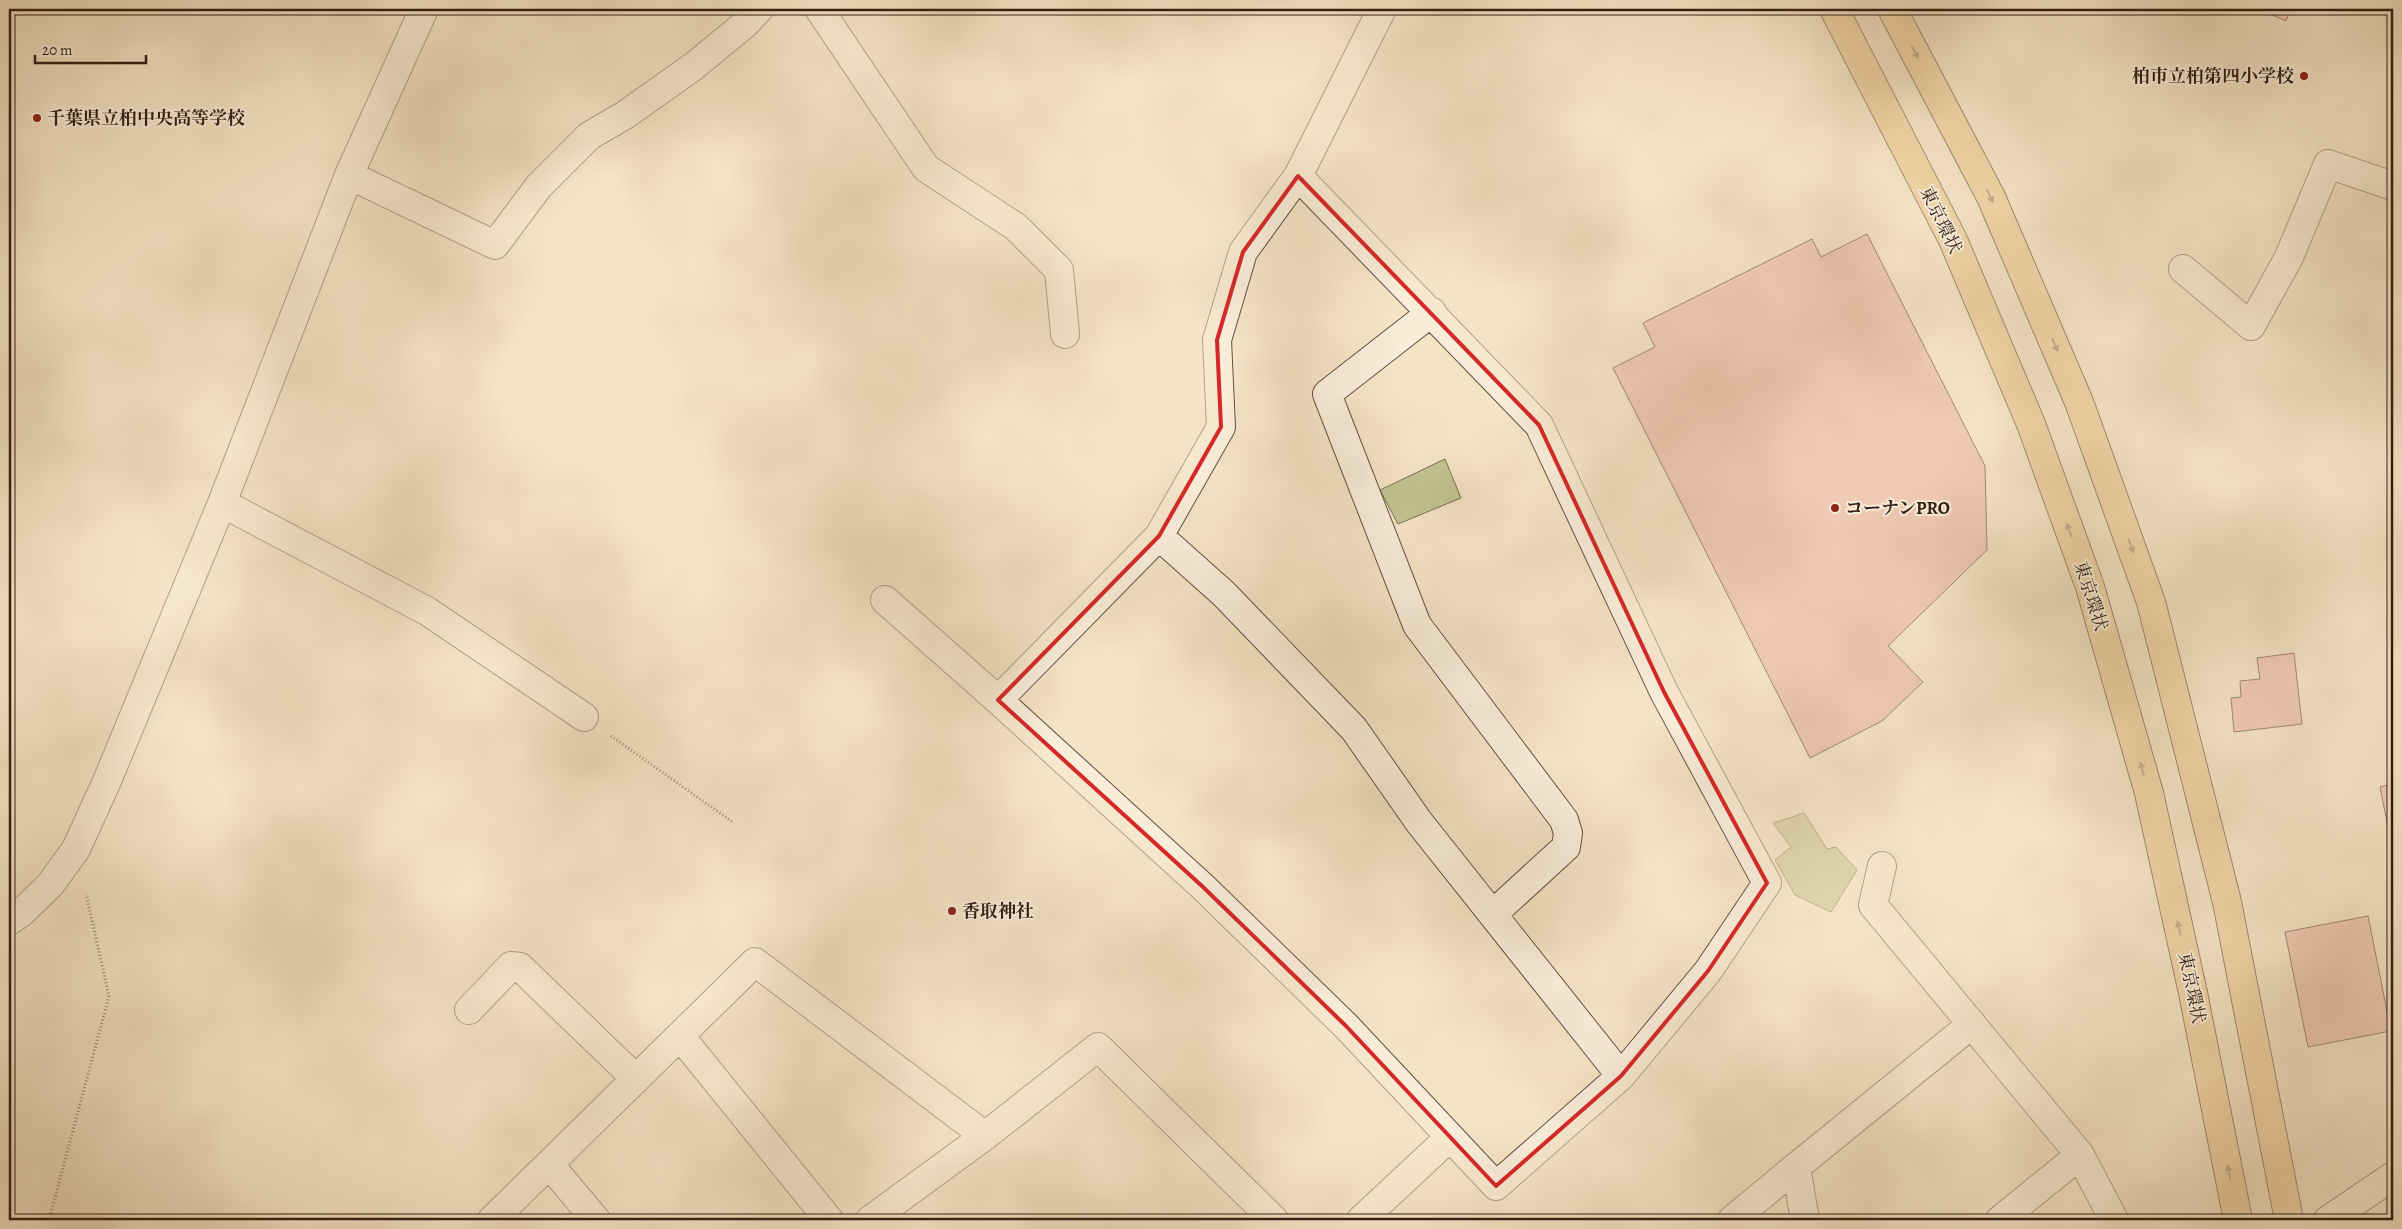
<svg xmlns="http://www.w3.org/2000/svg" width="2402" height="1229" font-family="Alegreya,'Noto Serif JP',serif">
<rect width="100%" height="100%" fill="#f4e3c5"/>
<filter id="stains"><feTurbulence type="fractalNoise" baseFrequency=".004" numOctaves="4"/><feColorMatrix values="0 0 0 0 .2 0 0 0 0 .09 0 0 0 0 .02 0 0 0 .5 -.17"/></filter>
<radialGradient id="worn" r=".72"><stop offset=".6" stop-color="#630" stop-opacity="0"/><stop offset="1" stop-color="#630" stop-opacity=".3"/></radialGradient>
<path fill="#c2c290" stroke="#7a7052" d="M1445,459L1461,498L1398,524L1380,490Z
M1804,813L1827,849L1836,847L1857,870L1831,912L1795,895L1775,860L1791,847L1773,823Z"/>
<path fill="#e9ac9e" stroke="#331e13" d="M2181,9H2197L2194,14Z
M2258,9H2291L2286,21Z
M1867,234L1985,466L1987,550L1888,646L1923,682L1882,721L1810,758L1613,368L1655,347L1643,323L1812,239L1821,257Z
M2294,653L2302,724L2234,732L2231,698L2241,697L2240,681L2260,679L2257,658Z
M2393,784V853L2380,787Z
M2368,916L2391,1031L2308,1047L2285,932Z"/>
<g fill="none" stroke-linecap="round" stroke-linejoin="round">
<defs>
<path id="minor" d="M819,9L926,168L1016,227L1059,270L1065,334
M349,175L495,245L539,186L589,136L625,115L694,66L745,24L759,9
M1298,176L1539,425L1664,692L1767,883L1708,971L1621,1076
M2183,269L2251,326L2289,257L2328,164L2393,186
M1432,312L1327,394L1417,625L1564,820L1568,833L1566,847L1493,914
M222,503L427,611L584,717
M1159,536L1224,594L1354,729L1419,822L1621,1076L1496,1186L1346,1026L1202,886L998,700L1159,536L1221,427L1217,340L1243,252L1298,176L1382,9
M885,600L998,700
M1882,866L1873,905L2080,1155L2114,1220
M9,921L21,913L50,885L76,849L107,781L222,503L349,175L424,9
M469,1010L511,966L520,967L636,1079
M680,1036L829,1220
M549,1164L596,1220
M1796,1167L1972,1024
M492,1220L755,962L985,1136
M870,1220L985,1136L1098,1047L1274,1220
M1361,1220L1450,1137
M1732,1220L1796,1167L1805,1220
M2000,1220L2080,1155
M2328,1220L2393,1176"/>
<path id="highway" d="M1834,9L1953,240L2031,424L2090,587L2149,793L2193,993L2238,1220
M1892,9L1991,197L2079,402L2151,602L2227,902L2289,1220"/>
</defs>
<use href="#minor" stroke="#634f40" stroke-width="30"/>
<use href="#highway" stroke="#331e13" stroke-width="30"/>
<path stroke="#331e13" stroke-width="3" stroke-dasharray="1 2.5" stroke-linecap="butt" d="M611,736L734,823
M49,1220L109,996L86,894"/>
<use href="#minor" stroke="#f8edd9" stroke-width="28"/>
<use href="#highway" stroke="#eac282" stroke-width="28"/>
</g>
<defs><path id="oneway-solid" d="M-6-.8H1V-3.2L6.5 0L1 3.2V.8H-6Z" transform="scale(1.25)"/></defs>
<g fill="#8e704a">
<use href="#oneway-solid" transform="translate(1915 52) rotate(62)"/>
<use href="#oneway-solid" transform="translate(1990 196) rotate(64)"/>
<use href="#oneway-solid" transform="translate(2055 345) rotate(67)"/>
<use href="#oneway-solid" transform="translate(2069 530) rotate(-110)"/>
<use href="#oneway-solid" transform="translate(2131 546) rotate(70)"/>
<use href="#oneway-solid" transform="translate(2142 769) rotate(-106)"/>
<use href="#oneway-solid" transform="translate(2179 928) rotate(-103)"/>
<use href="#oneway-solid" transform="translate(2229 1172) rotate(-101)"/>
</g>
<path d="M0 0H2402V1229H0ZM1298,176L1539,425L1664,692L1767,883L1708,971L1621,1076L1496,1186L1346,1026L1202,886L998,700L1159,536L1221,427L1217,340L1243,252Z" fill="#f4e3c5" fill-opacity=".55" fill-rule="evenodd"/>
<path fill="none" stroke="#d62828" stroke-width="4" stroke-linejoin="round" d="M1298,176L1539,425L1664,692L1767,883L1708,971L1621,1076L1496,1186L1346,1026L1202,886L998,700L1159,536L1221,427L1217,340L1243,252Z"/>
<g fill="#8f2418" stroke="#f8edd9" stroke-width="2">
<circle cx="2304" cy="76" r="5"/>
<circle cx="37" cy="118" r="5"/>
<circle cx="1835" cy="508" r="5"/>
<circle cx="952" cy="911" r="5"/>
</g>
<g text-anchor="middle" stroke-width="4" stroke-linejoin="round" paint-order="stroke">
<g font-size="18" font-weight="bold" fill="#331e13" stroke="#f8edd9" text-anchor="start">
<text x="2294" y="82" text-anchor="end">柏市立柏第四小学校</text>
<text x="47" y="124">千葉県立柏中央高等学校</text>
<text x="1845" y="514">コーナンPRO</text>
<text x="962" y="917">香取神社</text>
</g>
<g font-size="18" fill="#331e13" stroke="#f8edd9">
<text transform="translate(1941 220) rotate(64)" y="6">東京環状</text>
<text transform="translate(2091 596) rotate(72)" y="6">東京環状</text>
<text transform="translate(2192 988) rotate(78)" y="6">東京環状</text>
</g>
</g>
<rect width="2402" height="1229" fill="none" stroke="#f4e3c5" stroke-width="30"/>
<rect x="10" y="10" width="2382" height="1209" fill="none" stroke="#331e13" stroke-width="2.5"/>
<rect x="15" y="15" width="2372" height="1199" fill="none" stroke="#331e13"/>
<path d="M35 55v8h111v-8" fill="none" stroke="#331e13" stroke-width="2.5"/>
<text x="42" y="55" font-size="15" fill="#331e13" stroke="#f8edd9" stroke-width="4" paint-order="stroke">20 m</text>
<rect width="100%" height="100%" filter="url(#stains)"/>
<rect width="100%" height="100%" fill="url(#worn)"/>
</svg>
